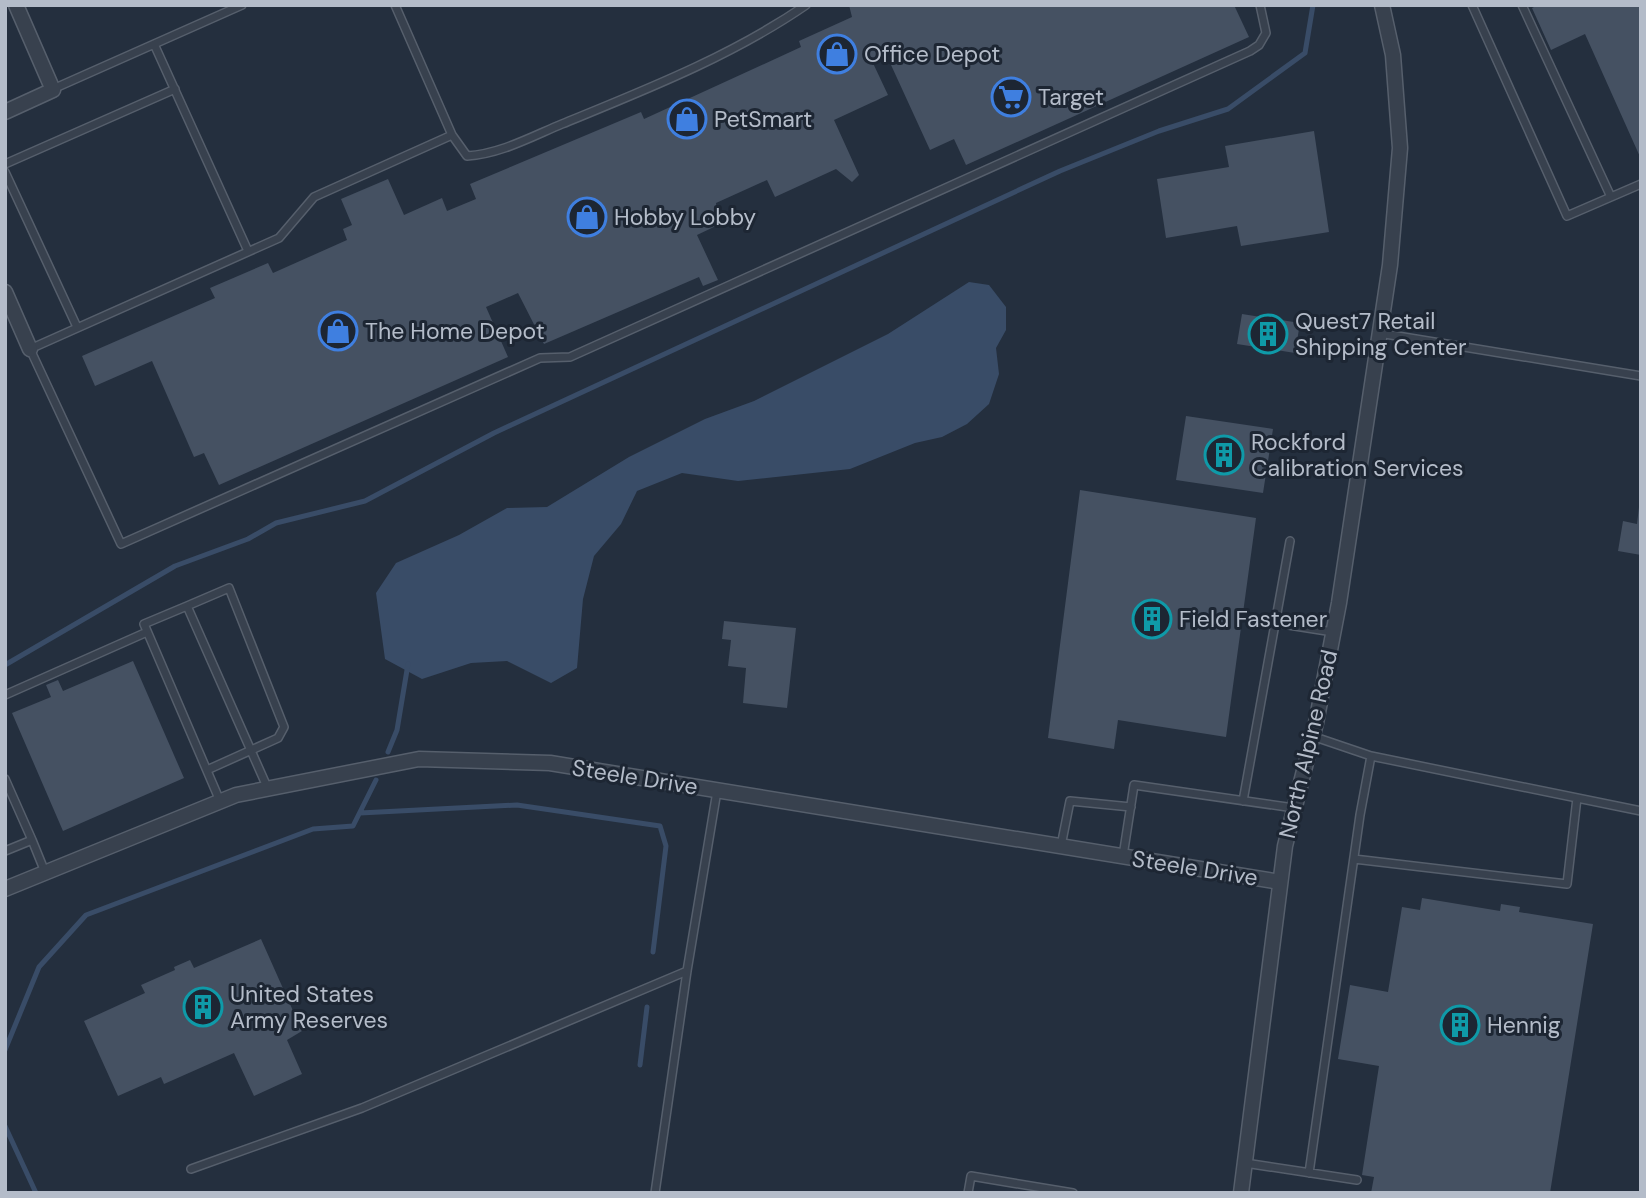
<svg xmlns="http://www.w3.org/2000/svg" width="1646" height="1198" font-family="'DM Sans',sans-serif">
<rect width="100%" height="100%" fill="#242f3e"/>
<path fill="#394c67" d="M969,282L989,285L1006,307V330L996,348L999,374L989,404L967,424L942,437L915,443L850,469L738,481L682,473L637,491L621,524L594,556L583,599L577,668L551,683L507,661L471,663L422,679L385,659L376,593L396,563L459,535L507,508L547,507L629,457L705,419L754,401L888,334Z"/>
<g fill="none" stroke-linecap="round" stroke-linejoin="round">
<path stroke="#394c67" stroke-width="5" d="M5,665L175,566L248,539L276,523L365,501L494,433L1060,171L1159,131L1228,109L1305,53L1313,5
M388,752L397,730L408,664
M360,813L517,805L660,826L666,846L653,952
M5,1050L39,967L86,915L313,829L353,826L376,780
M640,1065L647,1007
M5,1126L36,1193"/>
</g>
<path fill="#455162" d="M849,5H1234L1249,37L966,165L954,139L930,150L886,54L872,61L888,95L834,120L859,175L852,182L836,169L775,197L767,180L716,203L718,225L697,235L718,280L703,286L699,277L544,344L518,293L486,307L508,357L219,485L204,453L194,457L152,361L95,386L82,356L215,298L210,288L268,263L273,273L347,240L343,229L352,225L341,199L388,179L404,215L442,198L447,211L476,199L470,184L641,112L644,119L801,47L799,41L852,17Z
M1538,5H1641V159L1585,34L1551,50L1532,8Z
M1314,131L1329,232L1241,246L1237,226L1166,238L1157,179L1229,167L1225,146Z
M1242,314L1300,323L1295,353L1237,344Z
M1186,416L1273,429L1263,493L1176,480Z
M1080,490L1256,518L1226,737L1118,720L1114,749L1048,738Z
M1639,507L1641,555L1618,551L1623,521L1637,524Z
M724,621L796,628L787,708L743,703L746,668L728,666L731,640L722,639Z
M133,661L184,778L63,831L12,713L51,697L46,685L58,680L63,691Z
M1422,898L1500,911L1501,904L1520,907L1519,912L1593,924L1550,1193H1371L1374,1177L1362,1175L1379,1066L1338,1059L1350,985L1388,992L1402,907L1420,910Z
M261,939L302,1031L287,1040L302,1074L254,1096L234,1053L164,1084L161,1077L118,1096L84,1021L145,993L141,985L175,970L174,967L190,960L194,968Z"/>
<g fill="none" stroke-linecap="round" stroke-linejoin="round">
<defs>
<path id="service" d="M395,5L452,135L467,156C500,154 531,137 562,124C645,90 732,56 806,5
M1472,5L1567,216L1641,184
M1522,5L1611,197
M154,44L248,251
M53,89L242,5
M452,135L314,197L279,238L30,349L121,544L540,358L570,357L1250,51L1259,45L1266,33L1260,5
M5,164L175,89
M5,172L77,327
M1379,333L1641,376
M187,606L229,588L284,727L278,738L207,770
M1276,623L1333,632
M5,695L147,632
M1312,736L1371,756
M5,779L32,840L5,851
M220,801L144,624L187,606L268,789
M1243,801L1290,541
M32,840L45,872
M1061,846L1070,801L1131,807
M1123,856L1134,785L1294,808
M1354,859L1567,884L1577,798
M1245,1163L1357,1180
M191,1169L362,1108L687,971L717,791
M1309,1173L1360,815L1371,756L1641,811
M655,1193L687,971
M968,1193L971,1176L1073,1193"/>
<path id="minor" d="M5,112L53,90L16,5
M5,292L30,349
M5,889L236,795L419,759L550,763L1280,882
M1241,1193L1285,846L1316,723L1339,603L1390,265L1400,148L1393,55L1382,5"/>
</defs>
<use href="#service" stroke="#565f6c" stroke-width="10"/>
<use href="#minor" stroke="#565f6c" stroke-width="17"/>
<use href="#service" stroke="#38414e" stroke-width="7"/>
<use href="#minor" stroke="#38414e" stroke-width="14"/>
</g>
<defs>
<symbol id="shop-ring" viewBox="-11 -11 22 22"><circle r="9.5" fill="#1d2633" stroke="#3f7fe0" stroke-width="1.5"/><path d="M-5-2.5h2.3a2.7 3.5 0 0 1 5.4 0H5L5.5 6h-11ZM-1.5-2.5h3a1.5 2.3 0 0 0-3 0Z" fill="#3f7fe0"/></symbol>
<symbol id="supermarket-ring" viewBox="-11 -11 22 22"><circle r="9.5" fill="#1d2633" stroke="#3f7fe0" stroke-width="1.5"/><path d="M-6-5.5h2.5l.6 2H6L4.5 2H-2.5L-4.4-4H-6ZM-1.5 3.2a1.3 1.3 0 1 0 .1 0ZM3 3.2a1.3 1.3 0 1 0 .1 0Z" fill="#3f7fe0"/></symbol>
<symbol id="building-ring" viewBox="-11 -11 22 22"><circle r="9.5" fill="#1d2633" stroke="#0f9aa8" stroke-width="1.5"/><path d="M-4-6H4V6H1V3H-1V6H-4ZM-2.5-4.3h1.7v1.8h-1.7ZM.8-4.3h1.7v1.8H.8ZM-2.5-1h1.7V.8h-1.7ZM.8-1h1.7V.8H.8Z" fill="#0f9aa8"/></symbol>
</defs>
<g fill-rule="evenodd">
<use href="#shop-ring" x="815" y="32" width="44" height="44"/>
<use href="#supermarket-ring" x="989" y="75" width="44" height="44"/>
<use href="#shop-ring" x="665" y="97" width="44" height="44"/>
<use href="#shop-ring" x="565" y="195" width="44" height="44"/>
<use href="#shop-ring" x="316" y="309" width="44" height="44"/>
<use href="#building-ring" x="1246" y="312" width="44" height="44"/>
<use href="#building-ring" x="1202" y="433" width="44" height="44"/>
<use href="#building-ring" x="1130" y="597" width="44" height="44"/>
<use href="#building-ring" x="181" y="985" width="44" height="44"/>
<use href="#building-ring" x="1438" y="1003" width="44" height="44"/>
</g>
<g text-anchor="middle" stroke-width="6" stroke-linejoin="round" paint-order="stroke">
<g font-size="23" fill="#b4bcc9" stroke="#1d2633" text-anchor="start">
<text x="864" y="62">Office Depot</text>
<text x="1038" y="105">Target</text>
<text x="714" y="127">PetSmart</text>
<text x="614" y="225">Hobby Lobby</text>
<text x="1295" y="329">Quest7 Retail<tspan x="1295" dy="26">Shipping Center</tspan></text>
<text x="365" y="339">The Home Depot</text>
<text x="1251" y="450">Rockford<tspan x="1251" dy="26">Calibration Services</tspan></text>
<text x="1179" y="627">Field Fastener</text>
<text x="230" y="1002">United States<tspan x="230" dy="26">Army Reserves</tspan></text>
<text x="1487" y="1033">Hennig</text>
</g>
<g font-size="23" fill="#b4bcc9" stroke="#1d2633">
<text transform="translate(1308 744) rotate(-77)" y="8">North Alpine Road</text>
<text transform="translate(635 777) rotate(9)" y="8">Steele Drive</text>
<text transform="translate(1195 868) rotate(9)" y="8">Steele Drive</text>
</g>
</g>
<rect width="1646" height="1198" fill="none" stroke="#b4bcc9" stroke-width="14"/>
</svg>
